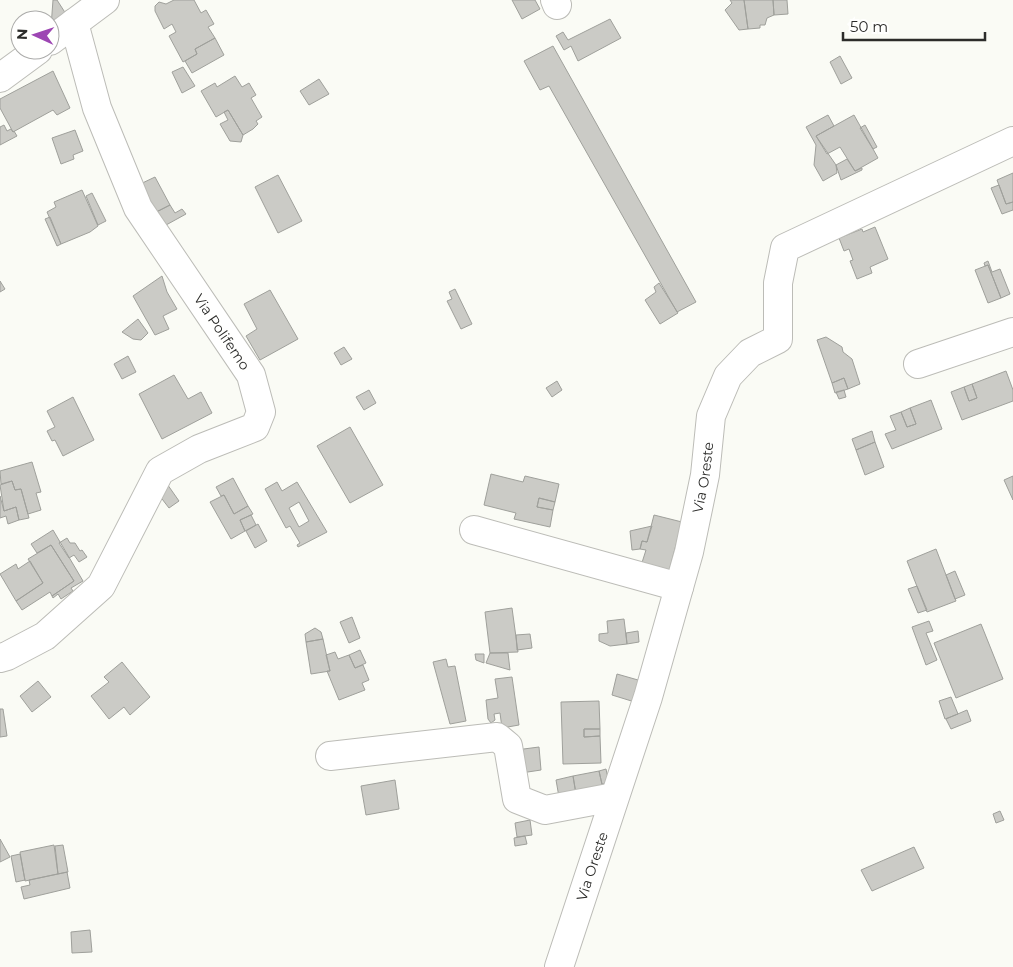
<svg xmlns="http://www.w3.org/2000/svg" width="1013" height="967" font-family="Montserrat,sans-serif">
<rect width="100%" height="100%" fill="#fafbf5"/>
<path fill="#cbcbc6" stroke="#9fa09b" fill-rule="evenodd" d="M53,0H57L66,14L51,27Z
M174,0H194L201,13L206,10L214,24L208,27L215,38L195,49L197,54L183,62L169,36L176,32L172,24L164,29L155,11V6L159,2L166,4Z
M512,0H535L540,9L522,19Z
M730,0H744L748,29L739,30L725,10L732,3Z
M744,0H773L774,15L767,18L765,25H760V28L748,29Z
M773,0H787L788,14L774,15Z
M610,19L621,38L578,61L571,46L564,50L556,36L563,32L568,40Z
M215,38L224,55L192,73L185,61L197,54L195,49Z
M553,46L696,302L677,312L549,86L540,90L524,61Z
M840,56L852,78L841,84L830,62Z
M183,67L195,86L182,93L172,72Z
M53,71L70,108L57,115L53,110L13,132L0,108V99Z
M235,76L242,87L249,83L256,95L251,98L262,117L256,121L258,124L253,129L243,135L228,110L216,117L201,91L215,83L217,87Z
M319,79L329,94L309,105L300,91Z
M228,110L243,135L241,142L230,141L220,124L228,120L224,112Z
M828,115L834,126L816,136L836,165L837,173L823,181L814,165L816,145L806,127Z
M854,115L878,158L855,171L840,147L827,154L816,136Z
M4,125L7,131L11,129L13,132L14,131L17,136L0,145V127Z
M865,125L877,147L873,149L860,128Z
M75,130L83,151L73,155L74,159L61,164L52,138Z
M847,159L855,171L862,168V170L841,180L836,165Z
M1013,173V202L1006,204L997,180Z
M278,175L302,221L278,233L255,187Z
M155,177L170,205L148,216L134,187Z
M999,185L1006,204L1013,202V210L1002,214L991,188Z
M82,190L98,226L90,232L61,244L47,212L56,207L54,202Z
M92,193L106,221L98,225L86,196Z
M170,205L175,213L182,209L186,214L157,230L149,216Z
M50,217L61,244L57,246L45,219Z
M875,227L888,259L870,267L872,273L857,279L850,261L853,260L849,249L844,251L839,238L862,229L863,232Z
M988,261L992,272L1000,269L1010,294L1001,298L988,265L985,266L984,263Z
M988,265L1001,298L988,303L975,270Z
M162,276L167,292L177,309L163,316L169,329L155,335L133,296Z
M0,281L5,289L0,292Z
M659,283L678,313L660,324L645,300L656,292L654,287Z
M455,289L472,324L461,329L447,301L452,299L449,292Z
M270,290L298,339L260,360L246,336L257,329L244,304Z
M138,319L148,333L141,340L133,339L122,332Z
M826,337L842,347L843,352L852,359L860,384L848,389L844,378L832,383L817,340Z
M344,347L352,359L341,365L334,353Z
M128,356L136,372L122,379L114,364Z
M1006,371L1013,390V401L962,420L951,392L964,387L969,401L977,398L972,384Z
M174,375L188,399L201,392L212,413L162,439L139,394Z
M844,378L848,389L835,393L832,383Z
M557,381L562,390L552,397L546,388Z
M972,384L977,398L969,401L964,387Z
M369,390L376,403L364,410L356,397Z
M844,390L846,397L839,399L836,392Z
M73,397L94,440L63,456L55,440L52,441L47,431L55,427L47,411Z
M931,400L942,429L892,449L885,434L896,430L890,416L901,412L907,427L916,424L910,408Z
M910,408L916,424L907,427L901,412Z
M350,427L383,485L350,503L317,446Z
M872,431L875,442L856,450L852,439Z
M875,442L884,467L865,475L856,450Z
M32,462L41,492L36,493L41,510L28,514L21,489L15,490L12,481L1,484L0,471Z
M491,474L523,482L525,476L559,484L555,502L539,498L537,507L553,510L550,527L514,519L516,513L484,505Z
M1013,476V500L1004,480Z
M233,478L248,506L234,514L224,495L221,496L216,487Z
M12,481L15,490L21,489L29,518L19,520L16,507L4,511L0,485Z
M165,481L179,501L169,508L159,495Z
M277,482L282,491L297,482L327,532L298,547L297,545L300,543L290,526L286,528L265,489ZM299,502L309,521L299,527L289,508Z
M224,495L234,514L248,506L253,514L240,520L245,531L231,539L210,502Z
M0,496L4,511L16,507L19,520L8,524L6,516L0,518Z
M539,498L555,502L553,510L537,507Z
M251,515L256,525L245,531L240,520Z
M654,515L682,522L667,579L639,572L646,550L640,549L642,541L647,542Z
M258,524L267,541L255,548L246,531Z
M652,526L647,542L642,541L640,549L632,550L630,531Z
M53,530L83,581L71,588L73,591L61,599L58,594L53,598L52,596L74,581L51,545L37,553L31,544Z
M67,538L70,543H75L80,551L82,550L87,557L79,562L74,555L69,558L59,543Z
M51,545L74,581L52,596L50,592L22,610L16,601L43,583L28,559Z
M936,549L956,601L927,612L907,561Z
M30,561L43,583L16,601L0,574L16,564L18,569Z
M955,571L965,595L955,599L946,575Z
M917,586L927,610L918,613L908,589Z
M512,608L518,652L490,653L485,612Z
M352,617L360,638L349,643L340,622Z
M624,619L627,644L610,646L599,641V634L608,633L607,621Z
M929,621L933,631L926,633L937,660L926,665L912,627Z
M981,624L1003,679L956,698L934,643Z
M315,628L321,632L323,639L306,642L305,634Z
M638,631L639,642L627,644L626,633Z
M530,634L532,648L517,650L516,635Z
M323,639L330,671L311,674L306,642Z
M360,650L366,663L355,668L349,655Z
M335,652L338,659L349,655L355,668L363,665L369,680L362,683L365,690L339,700L327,671H330L326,655Z
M490,653H508L510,670L486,663Z
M475,654H484V663L476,660Z
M446,659L448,667L455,666L466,721L450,724L433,662Z
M122,662L150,697L130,715L124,707L109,719L91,696L109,682L104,677Z
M617,674L645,682L638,703L612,695Z
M512,677L519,725L502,728L500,713L494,714L495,720L491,723L488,719L486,700L498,698L495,679Z
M38,681L51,697L32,712L20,696Z
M951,697L958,714L945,719L939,701Z
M599,701L600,729H584V737L600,736L601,763L563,764L561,702Z
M0,709H3L7,736L0,737Z
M967,710L971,721L951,729L946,719Z
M584,729H600V736L584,737Z
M539,747L541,770L521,773L516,750Z
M606,769L609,783L602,784L599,771Z
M599,771L603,789L576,794L573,776Z
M573,776L576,794L559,797L556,780Z
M395,780L399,809L366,815L361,786Z
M1000,811L1004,820L996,823L993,814Z
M530,820L532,835L517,837L515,823Z
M525,836L527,844L515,846L514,838Z
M0,839L10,857L0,862Z
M54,845L58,874L25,881L20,852Z
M63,845L68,872L58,874L55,846Z
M914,847L924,868L872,891L861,870Z
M20,854L25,880L16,882L11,856Z
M67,872L70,888L24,899L21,887L30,885L29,880Z
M90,930L92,952L72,953L71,932Z"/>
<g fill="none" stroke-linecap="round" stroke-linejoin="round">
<defs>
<g id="minor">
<path d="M555,0L557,5"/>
<path d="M50,41L105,0"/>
<path d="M0,78L38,50"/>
<path d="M918,364L1013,332"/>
<path d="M474,530L679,587"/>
<path d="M0,658L7,656L45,636L101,586L160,471L199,449L255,427L261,412L251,375L138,208L97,108L74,23"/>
<path d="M330,756L497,737L508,746L517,799L545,810L614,797"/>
<path id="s1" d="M559,967L648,697L689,552L705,475L711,416L728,376L750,353L778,339V283L785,248L1013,141"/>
</g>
</defs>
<use href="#minor" stroke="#bcbcb7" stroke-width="30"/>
<use href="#minor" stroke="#fff" stroke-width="28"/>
</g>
<g text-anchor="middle" stroke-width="5" stroke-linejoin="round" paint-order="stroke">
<g font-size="14" fill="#2c2c2a" stroke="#fffffe">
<text transform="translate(222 332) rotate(56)" y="5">Via Polifemo</text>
<text dy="5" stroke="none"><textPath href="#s1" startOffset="511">Via Oreste</textPath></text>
<text dy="5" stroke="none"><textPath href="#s1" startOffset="106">Via Oreste</textPath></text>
</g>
</g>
<g transform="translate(35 35) rotate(273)"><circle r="24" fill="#fffffe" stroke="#ababa9"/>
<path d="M0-4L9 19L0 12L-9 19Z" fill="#9d46b3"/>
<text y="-8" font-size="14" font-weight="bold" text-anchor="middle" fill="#2c2c2a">N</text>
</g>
<path d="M843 32v8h142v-8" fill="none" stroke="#2c2c2a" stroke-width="2.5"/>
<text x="850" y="32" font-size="15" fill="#2c2c2a" stroke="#fffffe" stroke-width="4" paint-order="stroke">50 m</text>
</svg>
